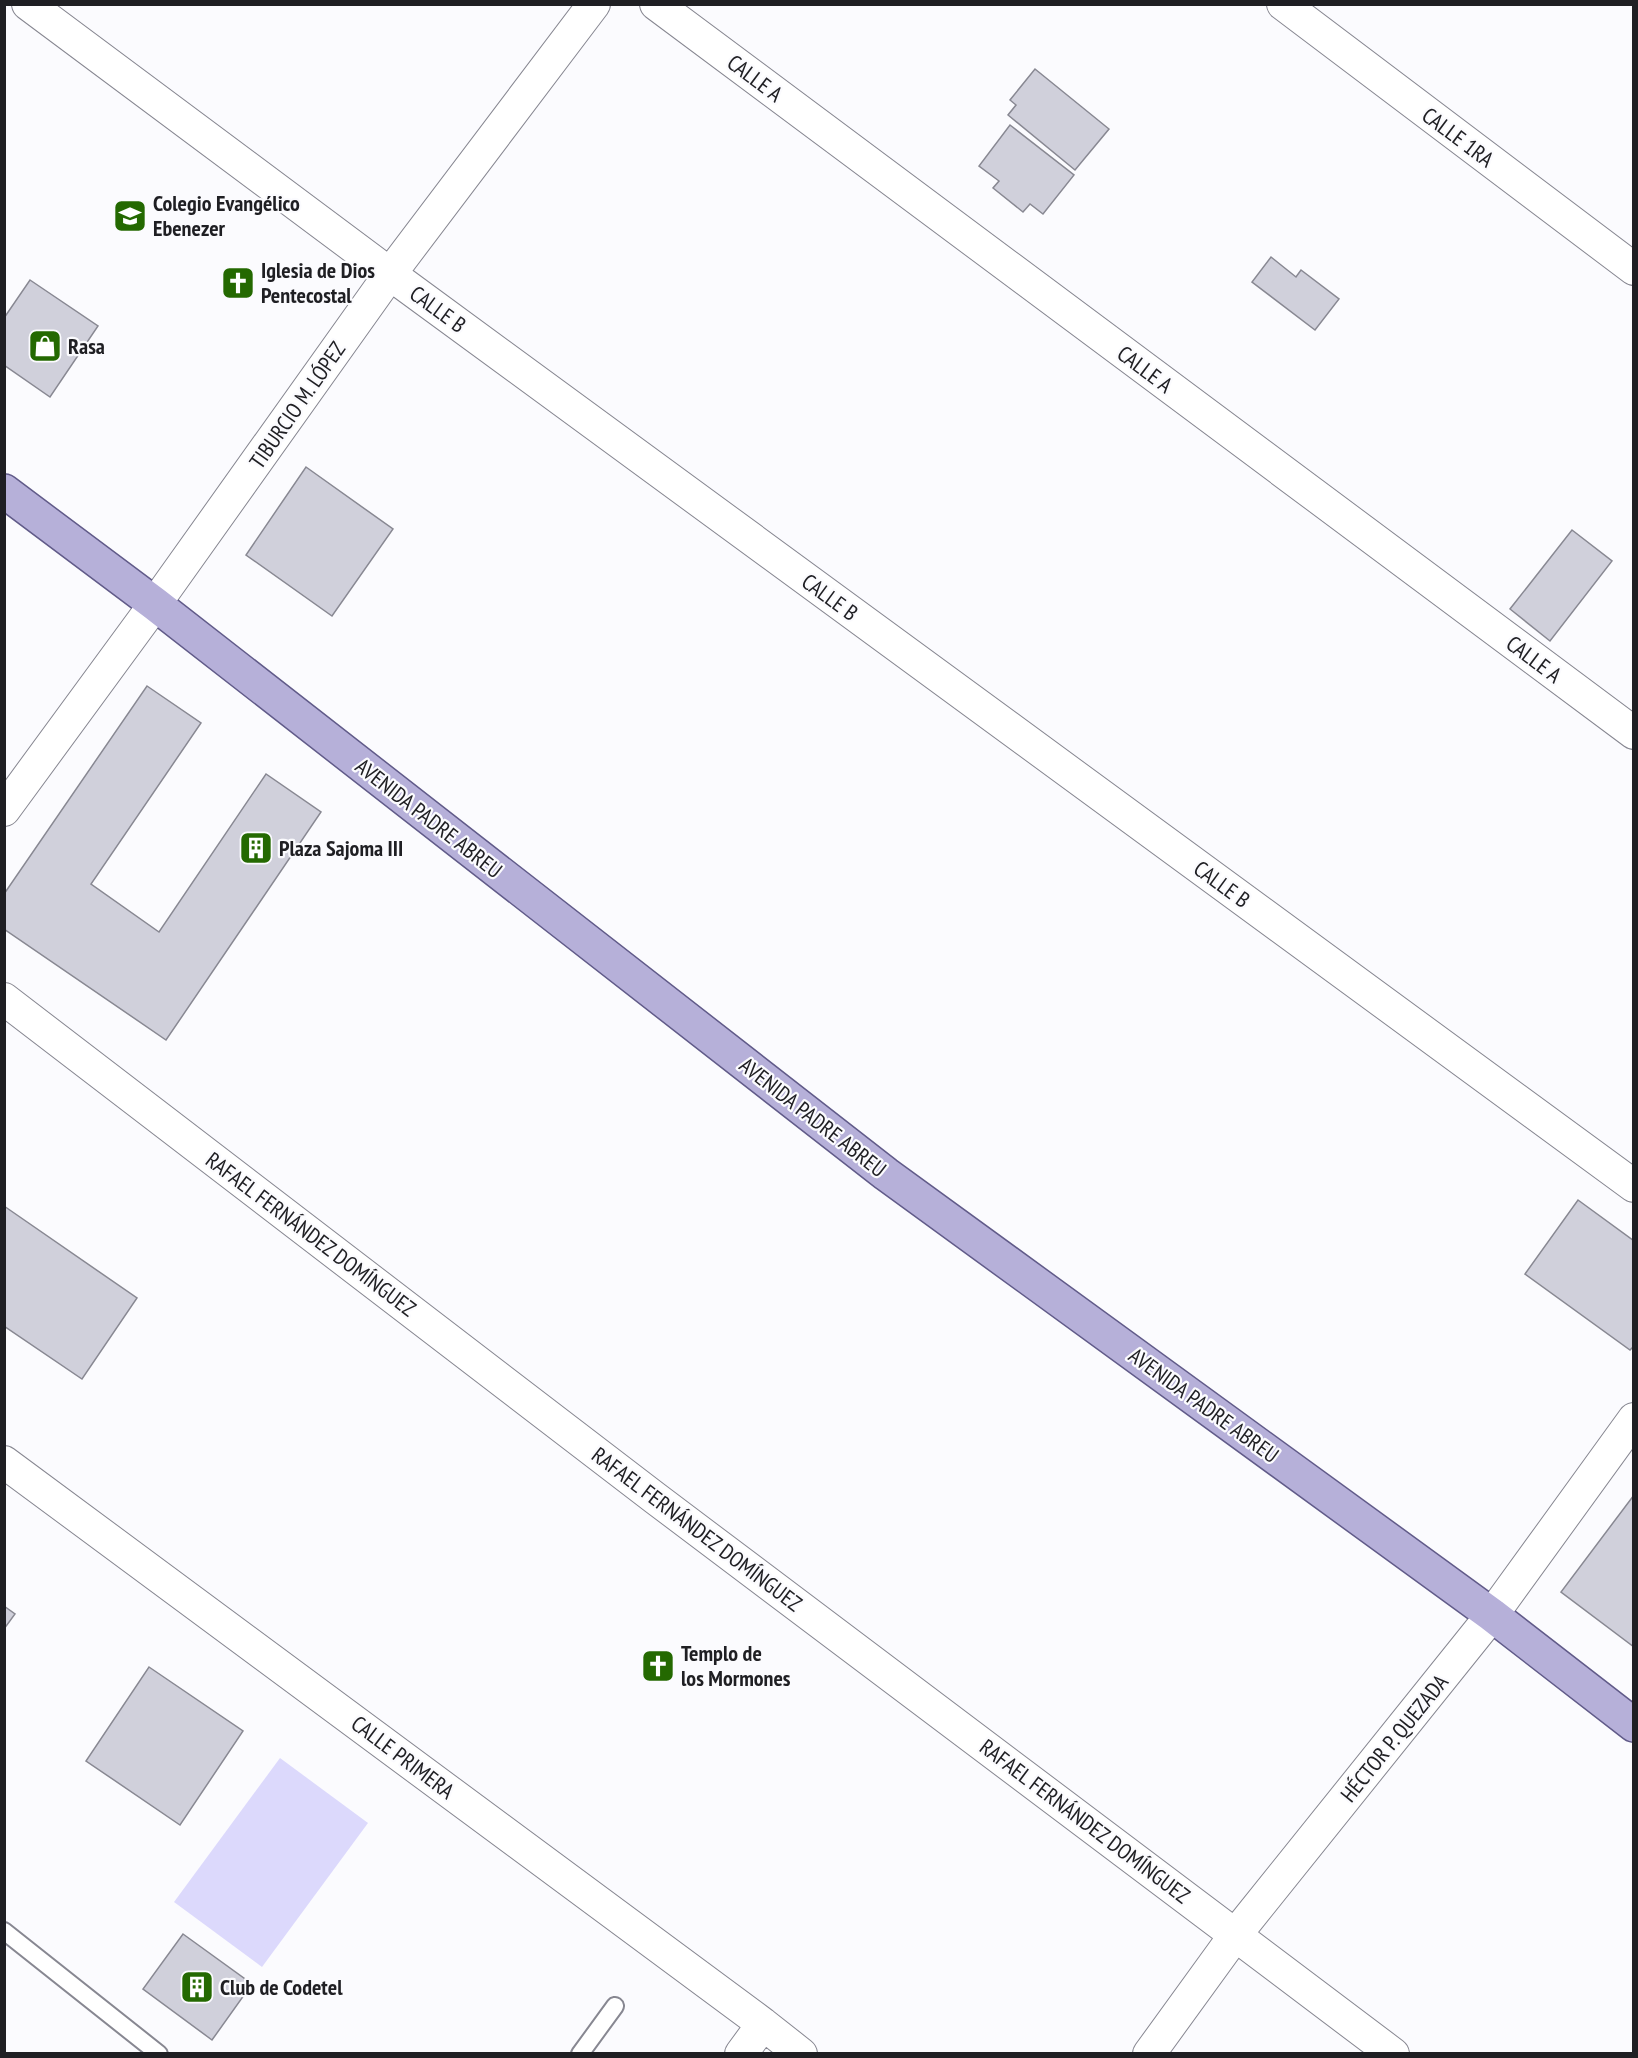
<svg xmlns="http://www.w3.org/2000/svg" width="1638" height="2058" font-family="'PT Sans Narrow',sans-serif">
<rect width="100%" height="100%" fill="#fbfbfe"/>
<path fill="#dcd9fc" d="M280,1758L368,1823L262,1967L174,1902Z"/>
<path fill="#d0d0db" stroke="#888892" stroke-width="1.5" d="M1035,69L1109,129L1075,170L1008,115L1016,105L1010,100Z
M1010,125L1074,175L1043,214L1030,204L1023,212L993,188L999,181L979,166Z
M1271,257L1296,277L1301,270L1339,299L1315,330L1252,282Z
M30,280L98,326L50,397L4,365V318Z
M306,467L393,529L332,616L246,555Z
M1572,530L1612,561L1550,641L1510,609Z
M147,686L201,723L91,884L159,932L266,774L321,812L166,1040L4,929V894Z
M1578,1200L1634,1241V1346L1630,1350L1525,1274Z
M4,1206L137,1298L82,1379L4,1326Z
M1634,1495V1647L1561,1592Z
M4,1606L15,1614L4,1629Z
M149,1667L243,1731L180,1825L86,1761Z
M183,1934L252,1984L212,2040L143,1989Z"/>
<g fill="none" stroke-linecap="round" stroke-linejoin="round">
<defs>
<path id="service" d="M4,1931L159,2054
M580,2054L615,2006"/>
<path id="minor" d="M28,4L390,274L1634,1186
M656,4L1634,733
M1283,4L1634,269
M4,810L155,604L390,274L594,4
M4,999L655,1498L1393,2054
M4,1462L763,2024L801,2054
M741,2054L763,2024
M1149,2054L1236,1934L1492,1615L1634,1419"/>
<path id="primary" d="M4,491L155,604L886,1174L1492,1615L1634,1725"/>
</defs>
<use href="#service" stroke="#878791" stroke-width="20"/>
<use href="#minor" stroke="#878791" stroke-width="34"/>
<use href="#primary" stroke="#615b89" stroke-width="36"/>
<use href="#service" stroke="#fff" stroke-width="16"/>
<use href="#minor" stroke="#fff" stroke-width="32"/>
<use href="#primary" stroke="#b6b0d9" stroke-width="33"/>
</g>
<defs>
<symbol id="school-square" viewBox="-11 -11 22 22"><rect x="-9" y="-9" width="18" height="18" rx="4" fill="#246901" stroke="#fbfbfe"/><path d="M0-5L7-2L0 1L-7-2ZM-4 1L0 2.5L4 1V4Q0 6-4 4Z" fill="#fff"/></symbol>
<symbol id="church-square" viewBox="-11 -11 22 22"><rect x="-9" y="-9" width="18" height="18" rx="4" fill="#246901" stroke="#fbfbfe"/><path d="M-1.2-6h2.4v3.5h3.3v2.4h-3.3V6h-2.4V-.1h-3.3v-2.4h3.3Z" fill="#fff"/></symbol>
<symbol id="shop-square" viewBox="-11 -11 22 22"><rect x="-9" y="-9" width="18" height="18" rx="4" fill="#246901" stroke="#fbfbfe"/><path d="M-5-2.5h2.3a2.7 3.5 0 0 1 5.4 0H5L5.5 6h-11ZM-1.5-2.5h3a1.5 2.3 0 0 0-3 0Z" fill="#fff"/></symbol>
<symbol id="building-square" viewBox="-11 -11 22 22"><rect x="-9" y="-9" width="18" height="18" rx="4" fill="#246901" stroke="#fbfbfe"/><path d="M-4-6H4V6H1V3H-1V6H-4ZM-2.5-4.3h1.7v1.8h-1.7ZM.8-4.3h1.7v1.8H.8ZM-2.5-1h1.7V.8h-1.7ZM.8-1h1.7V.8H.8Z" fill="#fff"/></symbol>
</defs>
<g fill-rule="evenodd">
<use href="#school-square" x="111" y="197" width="38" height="38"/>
<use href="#church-square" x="219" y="264" width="38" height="38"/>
<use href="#shop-square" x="26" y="327" width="38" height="38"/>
<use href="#building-square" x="237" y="829" width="38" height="38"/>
<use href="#church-square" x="639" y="1647" width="38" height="38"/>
<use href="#building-square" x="178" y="1968" width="38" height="38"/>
</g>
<g text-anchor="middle" stroke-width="4.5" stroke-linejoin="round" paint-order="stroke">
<g font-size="22" fill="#1f1f23" stroke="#fbfbfe">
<text transform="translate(755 78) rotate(37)" y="8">CALLE A</text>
<text transform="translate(1458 137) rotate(37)" y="8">CALLE 1RA</text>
<text transform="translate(438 309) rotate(36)" y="8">CALLE B</text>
<text transform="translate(1145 369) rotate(37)" y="8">CALLE A</text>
<text transform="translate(297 405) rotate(-55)" y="8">TIBURCIO M. LÓPEZ</text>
<text transform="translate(830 597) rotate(36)" y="8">CALLE B</text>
<text transform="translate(1534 659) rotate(37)" y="8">CALLE A</text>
<text transform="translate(429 818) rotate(38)" y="8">AVENIDA PADRE ABREU</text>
<text transform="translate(1222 884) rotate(36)" y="8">CALLE B</text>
<text transform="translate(813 1117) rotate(38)" y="8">AVENIDA PADRE ABREU</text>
<text transform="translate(311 1234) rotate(37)" y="8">RAFAEL FERNÁNDEZ DOMÍNGUEZ</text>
<text transform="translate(1204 1405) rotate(36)" y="8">AVENIDA PADRE ABREU</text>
<text transform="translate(697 1529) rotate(37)" y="8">RAFAEL FERNÁNDEZ DOMÍNGUEZ</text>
<text transform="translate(1394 1738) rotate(-51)" y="8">HÉCTOR P. QUEZADA</text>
<text transform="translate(403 1757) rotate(37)" y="8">CALLE PRIMERA</text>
<text transform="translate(1085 1821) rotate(37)" y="8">RAFAEL FERNÁNDEZ DOMÍNGUEZ</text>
</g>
<g font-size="22" font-weight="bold" fill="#1f1f23" stroke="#fbfbfe" text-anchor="start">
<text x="153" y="211">Colegio Evangélico<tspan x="153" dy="25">Ebenezer</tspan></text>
<text x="261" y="278">Iglesia de Dios<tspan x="261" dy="25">Pentecostal</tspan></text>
<text x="68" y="354">Rasa</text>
<text x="279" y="856">Plaza Sajoma III</text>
<text x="681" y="1661">Templo de<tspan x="681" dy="25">los Mormones</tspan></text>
<text x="220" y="1995">Club de Codetel</text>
</g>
</g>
<rect width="1638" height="2058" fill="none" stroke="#1f1f23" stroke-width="12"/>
</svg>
